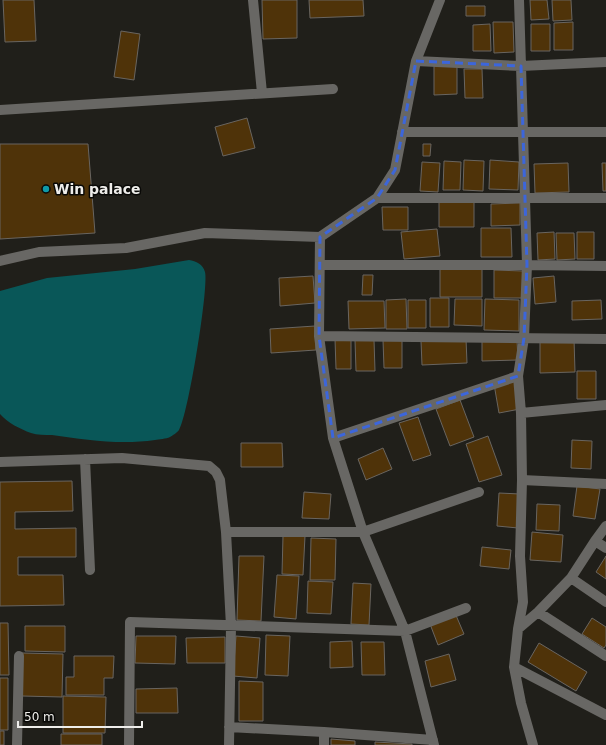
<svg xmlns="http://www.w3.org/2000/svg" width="606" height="745" font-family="'DejaVu Sans',sans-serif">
<rect width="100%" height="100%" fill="#201f1a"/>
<path fill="#095758" d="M189,260C196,261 203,264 205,272C209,287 188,417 179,430C178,432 172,436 170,437C166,439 159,439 155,440C121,445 85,440 52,435C45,435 37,435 31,433C20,429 8,423 0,414V291L47,278L135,269Z"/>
<path fill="#4f3309" stroke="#696560" d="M3,0H34L36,41L5,42Z
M262,0H297V38L263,39Z
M309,0H363L364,16L310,18Z
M530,0H547L549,19L531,20Z
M552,0H571L572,20L553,21Z
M466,6H485V16H466Z
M493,22H513L514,52L494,53Z
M573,22V50H554V23Z
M490,24L491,51H473V25Z
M531,24H550V51H531Z
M121,31L140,34L134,80L114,77Z
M457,65V94L434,95V66Z
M464,69H482L483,98H465Z
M247,118L255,148L223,156L215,127Z
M0,144H88L95,233L0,239Z
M423,144H431L430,156H423Z
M464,160L484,161L483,191L463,190Z
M490,160L519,162L518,190L489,189Z
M444,161L461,162L460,190H443Z
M422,162L440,163L438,192L420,191Z
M568,163L569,192L535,193L534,164Z
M602,163H606V191H603Z
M439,201H474V227H439Z
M520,203V225L491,226V204Z
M382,207H408V230H383Z
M481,228H511L512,257H481Z
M437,229L440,256L404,259L401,232Z
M554,232L555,259L538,260L537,233Z
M577,232H594V259H577Z
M556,233H574L575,259L557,260Z
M440,269H482V297H440Z
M494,270L523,271V298H494Z
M363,275H373L372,295H362Z
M313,276L315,303L280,306L279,278Z
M554,276L556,302L535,304L533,278Z
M430,298H449V327H430Z
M406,299L407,329H386V300Z
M455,299H482V326L454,325Z
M485,299L519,300V331L484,330Z
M408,300H426V328H408Z
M601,300L602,319L572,320V301Z
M348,301H384L385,328L349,329Z
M315,326L316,350L271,353L270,329Z
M335,339H351V369H336Z
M466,339L467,363L422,365L421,341Z
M574,339L575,372L540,373V340Z
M355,340H374L375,371H356Z
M383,340H402V368H384Z
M517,340L518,360L482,361V341Z
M577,371H596V399H577Z
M516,380L520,409L499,413L494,384Z
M460,400L474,437L450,446L436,409Z
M418,417L431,455L413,461L399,423Z
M488,436L502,475L479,482L466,444Z
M572,440L592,441L591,469L571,468Z
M241,443H282L283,467H241Z
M383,448L392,469L366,480L358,459Z
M72,481L73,511L15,512V529L76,528V557H18V575H63L64,605L0,606V482Z
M577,486L600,489L595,519L573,516Z
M304,492L331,494L329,519L302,518Z
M499,493L520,494L518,528L497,526Z
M537,504L560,505L559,531L536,530Z
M532,532L563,535L561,562L530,560Z
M283,536H305L303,575L282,574Z
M311,538L336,539L335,580H310Z
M482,547L511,550L509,569L480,566Z
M239,556H264L261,621L237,620Z
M606,556V579L596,572Z
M277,575L299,576L296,619L274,617Z
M308,581L333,582L331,614L307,613Z
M353,583L371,584L369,625L351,624Z
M455,613L464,634L438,645L430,624Z
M592,618L606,627V645L604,648L582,634Z
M0,623H8L9,675H0Z
M25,626H65V652L25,651Z
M266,635L290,636L288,676L265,675Z
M136,636H176L175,664L135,663Z
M236,636L260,638L257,678L233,676Z
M225,637V663H187L186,638Z
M352,641L353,667L330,668V642Z
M361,642H384L385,675H362Z
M539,643L587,672L576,691L528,662Z
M22,653L63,654L62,697L22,696Z
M449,654L456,680L431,687L425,661Z
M74,656H114L113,678H104V695H66V677H74Z
M0,678H8V730H0Z
M239,681L263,682V721H239Z
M177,688L178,713H136V689Z
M63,696L106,697L105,733H63Z
M0,731H4V745H0Z
M61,734H102V745H61Z
M331,739L355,741V745H331Z
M375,742L412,744V745H375Z"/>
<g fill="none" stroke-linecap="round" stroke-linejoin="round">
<path stroke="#686764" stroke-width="10" d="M253,0L262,93
M519,0L527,265L524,338L518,376L521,413L522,480L520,556L523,602L518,629L514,667L521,703L533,745
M416,61L521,66L606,62
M0,110L333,89
M402,132H606
M377,198H606
M320,237L319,336L333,438
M0,261L39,252L126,248L205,233L320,237L377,198L395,170L416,61L440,0
M320,265H527L606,266
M319,336L606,339
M521,413L606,405
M85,459L90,570
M0,462L122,458L209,466L216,472L220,480L226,532
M522,480L606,484
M595,541L606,548
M571,578L606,602
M538,612L606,656
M518,629L538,612L571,578L595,541L606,526
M514,667L606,715
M229,727L324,732L433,740
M17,745L19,656
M129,745L130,622L405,631L466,608
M229,745L231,626L226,532H363L479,492
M324,745V732
M434,745L405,631L363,532L333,438L518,376"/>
</g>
<path fill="none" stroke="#3c66db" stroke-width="3" stroke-dasharray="8 5" stroke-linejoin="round" d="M416,61L521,66L527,265L524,338L518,376L333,438L319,336L320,237L377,198L395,170Z"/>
<circle fill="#0f9aa8" stroke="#090907" stroke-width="1.5" cx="46" cy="189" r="4"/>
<g text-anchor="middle" stroke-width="3" stroke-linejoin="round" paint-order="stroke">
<g font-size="14" font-weight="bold" fill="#eeedea" stroke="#090907" text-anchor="start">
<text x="54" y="194">Win palace</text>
</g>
</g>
<path d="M18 721v6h124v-6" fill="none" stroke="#eeedea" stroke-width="2"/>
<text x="24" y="721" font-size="12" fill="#eeedea" stroke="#090907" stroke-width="3" paint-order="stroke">50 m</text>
</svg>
